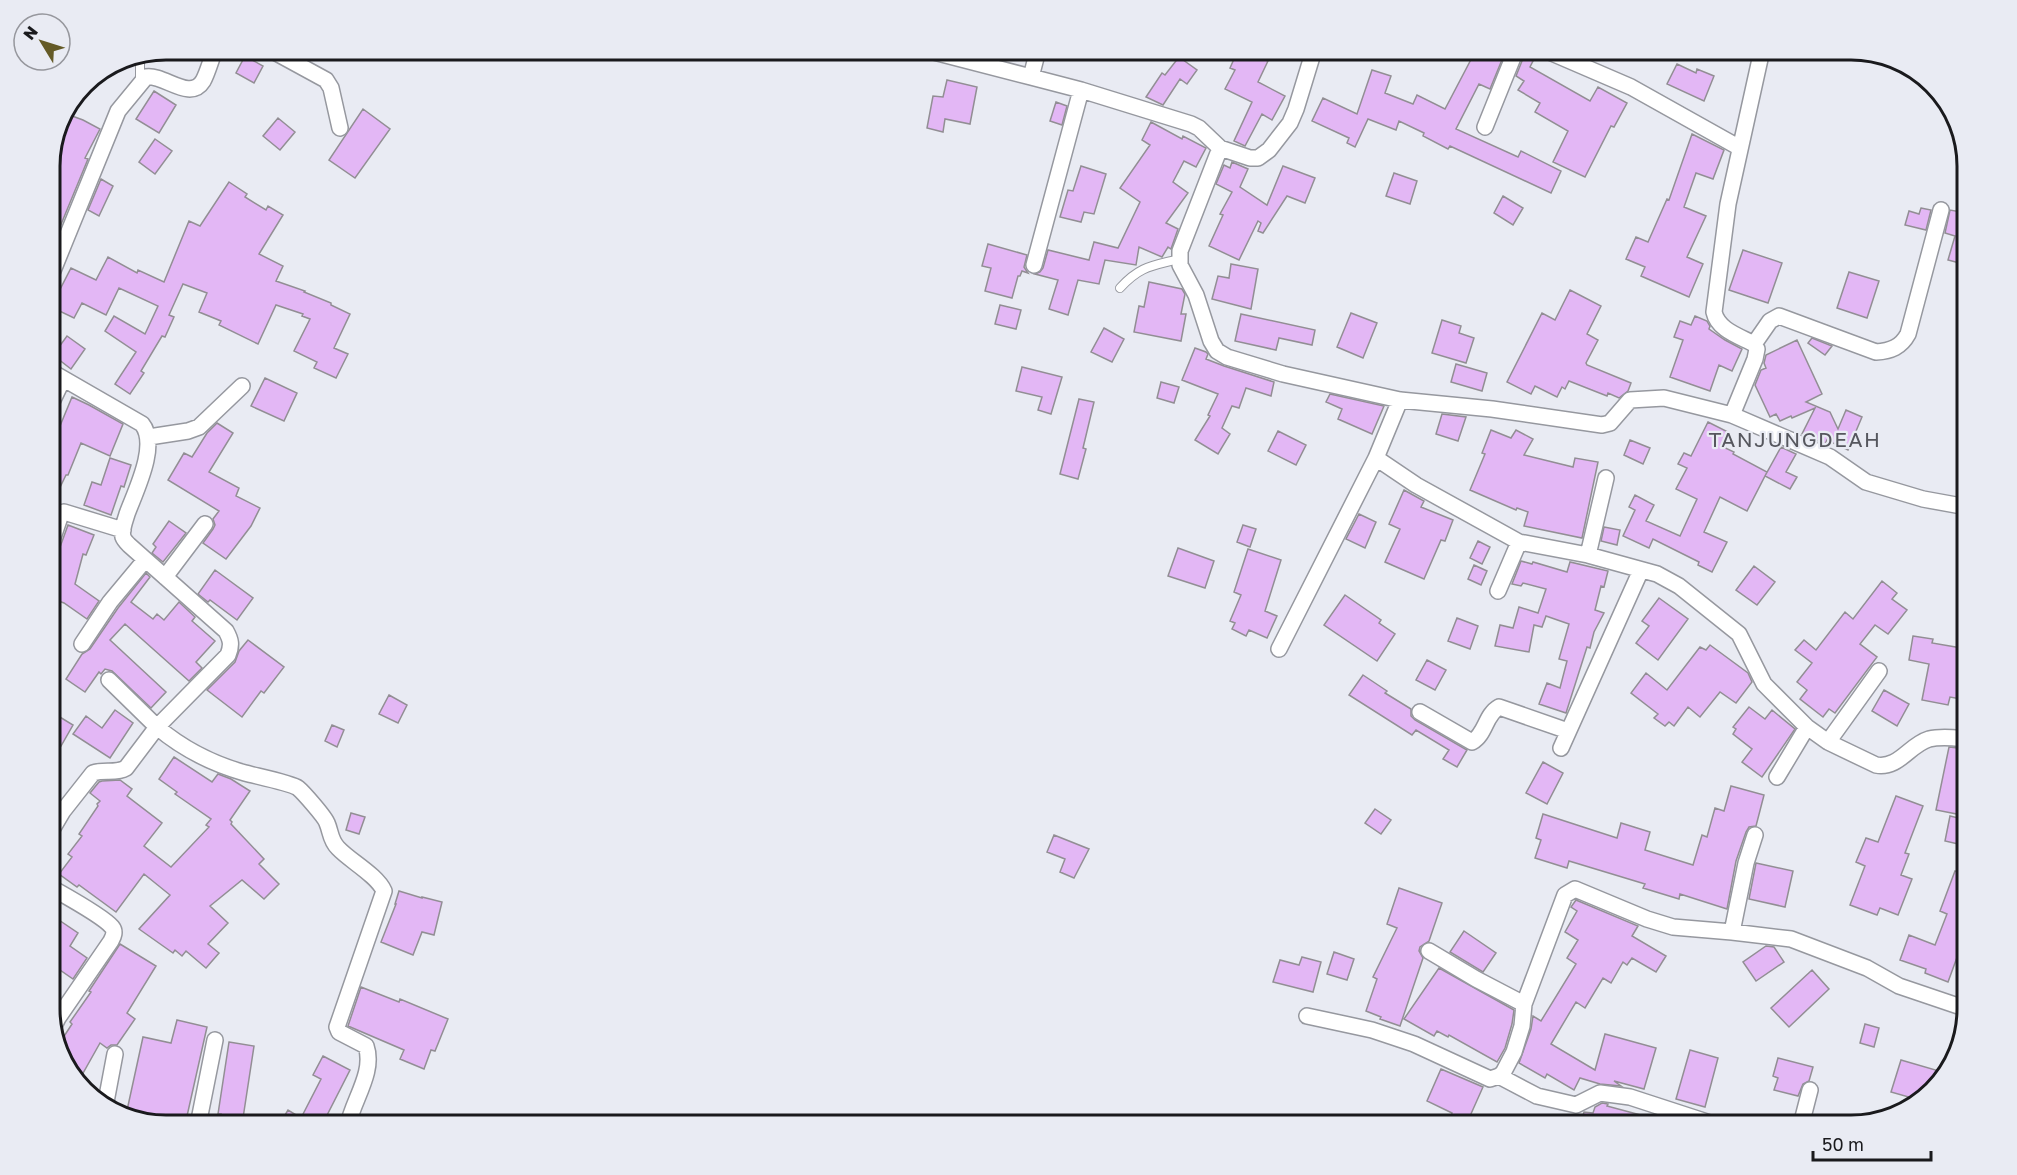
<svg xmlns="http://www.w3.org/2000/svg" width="2017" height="1175" font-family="'Golos Text',sans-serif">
<rect width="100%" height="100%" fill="#e9ebf3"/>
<path fill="#e3b7f5" stroke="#928e94" stroke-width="1.5" d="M1238,50H1242L1268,61L1258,82L1285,96L1272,120L1262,114L1245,146L1234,141L1252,102L1225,89L1235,70L1230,68Z
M1476,50H1506L1490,89L1479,84L1456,129L1518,157L1521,151L1561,171L1551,193L1450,146L1448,149L1423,136L1424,133L1399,121L1396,130L1368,119L1355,147L1347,143L1349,138L1312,121L1323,98L1357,114L1372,70L1391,76L1385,93L1413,104L1417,95L1445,109Z
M245,56L263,66L254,83L236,73Z
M1524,56L1533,61L1530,67L1590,101L1598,87L1627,103L1614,127L1611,126L1585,177L1553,162L1568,131L1535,112L1540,103L1518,90L1524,81L1516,76Z
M1179,57L1197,70L1187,84L1180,79L1163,105L1146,97L1162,73L1165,75Z
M1677,64L1696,73L1697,69L1714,76L1704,101L1667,84Z
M947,80L977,87L970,124L945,119L943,132L927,128L933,96L943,97Z
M154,91L176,105L159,133L136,119Z
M1056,102L1067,106L1062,125L1050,121Z
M363,109L390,129L355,178L329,160Z
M64,113L83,120L100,129L85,158L88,159L50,251V158L58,121Z
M278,118L295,132L280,150L263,136Z
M1151,122L1182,139L1183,136L1206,148L1196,167L1184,161L1173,182L1188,193L1166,223L1178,229L1171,249L1168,247L1162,257L1139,247L1136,265L1105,260L1099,284L1078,280L1068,315L1049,309L1058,280L1035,274L1040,272L1043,268L1048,250L1089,260L1094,242L1118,248L1140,202L1120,188L1150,145L1142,140Z
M1692,134L1724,150L1713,179L1696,173L1684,207L1706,216L1687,257L1703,264L1689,297L1641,276L1645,267L1626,259L1636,237L1648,242L1667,199L1669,200Z
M155,139L172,151L155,174L139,162Z
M1232,162L1248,169L1240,187L1267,205L1283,166L1315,178L1305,203L1287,196L1263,233L1258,231L1261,223L1258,221L1239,260L1209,246L1223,215L1220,214L1232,192L1216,184L1224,165L1230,168Z
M1081,166L1106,174L1094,214L1084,212L1081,222L1060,217L1068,190L1073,191Z
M1394,173L1417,181L1410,204L1386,196Z
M101,179L113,186L99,216L88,210Z
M229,182L247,194L245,197L266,210L268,206L283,215L259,254L283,266L276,281L305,291L304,292L331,303V305L350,314L334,348L348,354L336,378L314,368L317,362L294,351L310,319L302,316L303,314L276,305L258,344L219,325L221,321L199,312L207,293L183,284L169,315L174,317L165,337L162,336L141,371L144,373L130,394L115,384L136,352L105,331L114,316L145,334L158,306L119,288L106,315L82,303L74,318L51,307L71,268L96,280L108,257L137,273L138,270L164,282L189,221L200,226Z
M1503,196L1523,208L1513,225L1494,213Z
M1963,204H1967V265L1948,260L1955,236L1945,233L1950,210L1961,212Z
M1921,208L1931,210L1926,230L1905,225L1909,211L1919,214Z
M988,244L1027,255L1024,267L1028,273L1022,271L1020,276H1018L1012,298L985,291L991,268L982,266Z
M1743,250L1782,263L1768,303L1729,290Z
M1231,264L1258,269L1251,309L1212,299L1218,276L1229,278Z
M1849,272L1879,281L1867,318L1837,308Z
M1149,282L1182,289L1185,294L1181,314H1186L1181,341L1134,332L1139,306L1144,307Z
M1570,290L1601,306L1587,334L1598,340L1586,363L1587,365L1631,383L1628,391L1619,398L1608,393L1607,396L1569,381L1565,389L1562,387L1557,397L1535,386L1531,394L1507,382L1542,313L1555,320Z
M1000,305L1021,310L1016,329L995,324Z
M1351,313L1377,323L1363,358L1337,347Z
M1241,314L1315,330L1312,345L1279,338L1276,350L1235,341Z
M1695,316L1707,321L1710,326L1709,329L1725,340L1742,349L1732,371L1719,365L1710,391L1670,377L1683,340L1674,337L1680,321L1691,325Z
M1442,320L1461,326L1459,333L1474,338L1466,363L1432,353Z
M1104,328L1124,339L1112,362L1091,352Z
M67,336L85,349L71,369L53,355Z
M1812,338L1832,346L1825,355L1808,343Z
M1797,340L1822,394L1806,402L1830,412L1838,429L1846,410L1862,417L1848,450L1827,440L1825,444L1802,434L1815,408L1792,418L1791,416L1780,421L1776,414L1770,417L1755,385L1761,370L1766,368L1764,363L1766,355Z
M1195,348L1206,352L1208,354L1206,359L1224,366L1274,382L1271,396L1246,388L1239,408L1232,406L1222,428L1230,434L1218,454L1195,440L1210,416L1208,415L1218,394L1182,380Z
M1456,364L1487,373L1482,391L1451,382Z
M1022,367L1062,377L1051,414L1038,410L1042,397L1016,391Z
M265,378L297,393L284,421L251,406Z
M1161,382L1179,387L1174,403L1157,398Z
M1330,394L1384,406L1372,434L1338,419L1342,409L1326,402Z
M72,397L89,405L123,424L110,456L81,443L68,475H66L50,508V450Z
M1079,399L1094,402L1083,448L1086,449L1078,479L1060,474Z
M1442,414L1466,417L1458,441L1436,434Z
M1708,422L1728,432L1721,446L1734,452L1733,454L1767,472L1747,511L1720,497L1704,532L1727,542L1712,572L1698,565L1699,562L1653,539L1649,548L1623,536L1635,510L1629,507L1635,495L1654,505L1646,521L1680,536L1697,499L1676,489L1687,468L1678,464L1684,453L1691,456Z
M217,423L233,433L209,472L239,488L236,496L260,508L251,526L226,559L203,543L213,529L215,525L213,519L219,511L168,480L184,453L192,457L207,433Z
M1491,430L1511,438L1516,430L1533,439L1524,455L1573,467L1575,458L1598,462L1582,538L1524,526L1528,512L1517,508L1516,510L1470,490L1485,454L1482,453Z
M1278,431L1306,445L1296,465L1268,451Z
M1630,440L1650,448L1643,464L1624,455Z
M1781,447L1796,454L1786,472L1797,477L1790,489L1765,476Z
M110,458L131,465L124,487L121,486L111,515L84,505L92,482L101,485Z
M1404,490L1424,501L1421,507L1453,520L1445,541L1441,540L1424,579L1385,562L1400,529L1389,524Z
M1359,514L1376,522L1365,548L1346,539Z
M169,521L186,533L163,562L152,553L156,547L153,544Z
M68,525L94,535L86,555L83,554L75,584L99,601L87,619L64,603L50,598V555L56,554L59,550Z
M1243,525L1256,529L1250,547L1237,542Z
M1604,527L1620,530L1617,545L1601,541Z
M1478,541L1490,547L1482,564L1470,558Z
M1178,548L1214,561L1205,588L1168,576Z
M1248,549L1281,560L1265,611L1277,616L1267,638L1249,630L1246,636L1232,629L1235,623L1230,621L1241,595L1234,592Z
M1521,561L1532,564L1533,562L1567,572L1570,562L1608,571L1604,587L1601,586L1595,610L1604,613L1594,632L1590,648L1587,647L1566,713L1539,704L1547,683L1560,688L1567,661L1559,659L1569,624L1546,616L1542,627L1534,625L1529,652L1495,646L1500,625L1513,628L1519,607L1538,613L1546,589L1523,583L1521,586L1512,584Z
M1474,565L1487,571L1481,585L1468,579Z
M1754,566L1775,582L1757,605L1736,590Z
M215,570L253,598L237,620L210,600L208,602L198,594Z
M146,573L150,577L131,602L153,619L157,614L164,620L179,602L195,617L192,621L215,641L196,662L202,668L189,681L125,624L110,640L166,692L151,708L112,671L105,669L101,674L99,672L85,692L66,679L82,654L90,649L118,608Z
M1882,581L1897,593L1892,599L1907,610L1888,634L1875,625L1860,644L1877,657L1835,713L1829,709L1823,717L1800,699L1807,690L1797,682L1812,663L1795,650L1804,640L1816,650L1845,612L1853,619Z
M1345,595L1381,620L1379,623L1395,634L1377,661L1324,625Z
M1659,598L1688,619L1658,660L1636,643L1649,626L1642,621Z
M1457,618L1478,626L1470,649L1448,641Z
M1913,636L1933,639L1932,643L1967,649V700L1950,697L1948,705L1922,700L1929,664L1909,660Z
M248,640L284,667L264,693L261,691L242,717L207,690L235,662L239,651Z
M1710,645L1748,673L1752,682L1736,703L1720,692L1700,717L1688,707L1674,726L1669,722L1665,726L1654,718L1658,714L1631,693L1646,673L1667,690L1700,647L1706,650Z
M1427,660L1446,670L1435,690L1416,680Z
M1363,675L1387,691L1385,693L1411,709V716L1415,720L1467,750L1457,767L1443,759L1449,750L1416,730L1412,735L1349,695Z
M1884,690L1909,704L1897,726L1872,711Z
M389,695L407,705L398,723L379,714Z
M1749,707L1765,719L1772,710L1795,729L1762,777L1742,762L1752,749L1733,734L1736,729L1733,727Z
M115,710L133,723L110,758L73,734L86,716L102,728Z
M50,711L73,725L61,746L50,740Z
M332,725L344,730L337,747L325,741Z
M1949,747L1967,749V790L1962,815L1936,810Z
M174,757L212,782L218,774L231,779L250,791L230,820L232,822L231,824L264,859L259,864L279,884L264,899L242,880L210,906L228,923L208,944L219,953L206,968L186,951L182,956L175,950L173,953L139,929L170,895L144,874L116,912L79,885L77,887L59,874L72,857L68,854L82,836L79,834L98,806L97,804L100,801L90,793L99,782L102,781L120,780L132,789L127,796L162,823L144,846L171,867L209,827L206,825L211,819L175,794L177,792L159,779Z
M1543,762L1563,773L1547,804L1526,793Z
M1731,786L1764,795L1756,826L1749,827L1746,832L1736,861L1727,909L1680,894L1679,899L1643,888L1645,884L1569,861L1567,868L1535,858L1541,840L1536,838L1543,814L1617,838L1621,823L1650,832L1645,850L1693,865L1702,835L1707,837L1715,808L1724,811Z
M1896,796L1923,806L1905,853L1909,854L1901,875L1912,879L1898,915L1880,908L1877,915L1850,905L1865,866L1856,862L1866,838L1878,842Z
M1375,809L1391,820L1381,834L1365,823Z
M351,813L365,817L359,834L346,830Z
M1950,816L1967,820V846L1945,841Z
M1054,835L1089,849L1074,878L1060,872L1065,859L1047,852Z
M1756,863L1793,871L1785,907L1749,899Z
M1955,871L1967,875V906L1961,925L1967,927V930L1948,982L1925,973L1926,969L1900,960L1909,935L1935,945L1947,914L1940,911Z
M1399,888L1442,903L1429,941L1420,947L1419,951L1423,958L1400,1026L1380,1019L1381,1017L1366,1011L1377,979L1373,977L1397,928L1387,924Z
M399,891L422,898V897L442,902L434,935L422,932L413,955L381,942L396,904H395Z
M1576,900L1638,926L1632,936L1666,956L1656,972L1632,958L1627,965L1623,962L1611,983L1603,978L1585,1008L1576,1002L1551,1044L1595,1070L1605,1034L1656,1048L1644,1089L1614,1081L1621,1086L1600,1084L1580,1078L1574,1090L1547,1074L1545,1078L1519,1063L1531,1029L1533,1016L1541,1021L1576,964L1567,958L1578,940L1565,932L1577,911L1571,907Z
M50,914L78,933L70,946L87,958L73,979L50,963Z
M1464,931L1496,953L1483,972L1450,952Z
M120,944L156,966L127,1013L135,1019L117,1045H111L107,1048L100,1043L78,1082L69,1074L66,1067L71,1060L62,1055L59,1044L72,1024L70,1022L91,992L89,991Z
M1766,946L1774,947L1784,962L1756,981L1743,962Z
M1334,952L1354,959L1347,980L1327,974Z
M1302,957L1321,962L1313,992L1273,982L1280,960L1299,965Z
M1439,968L1514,1010L1512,1024L1505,1048L1497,1062L1449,1035L1448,1037L1437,1031L1434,1036L1404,1019Z
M1812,970L1829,989L1789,1027L1771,1008Z
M361,987L399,1002L400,999L448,1019L435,1051L431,1050L424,1069L400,1059L404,1050L348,1026Z
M177,1020L207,1027L185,1125H165L126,1115L143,1037L171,1043Z
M1865,1024L1879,1028L1874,1047L1860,1043Z
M229,1042L254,1046L243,1118H241L240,1125H219L221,1114H218Z
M1690,1050L1718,1058L1705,1107L1676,1099Z
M323,1056L350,1070L322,1125H279L288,1110L301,1118L321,1079L313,1075Z
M1778,1058L1813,1067L1809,1081L1803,1084L1798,1096L1774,1090L1778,1078L1773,1076Z
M1901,1060L1946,1073L1919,1100L1891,1092Z
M1441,1069L1483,1087L1466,1125H1449L1452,1113L1427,1101Z
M1602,1103L1608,1104L1607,1106L1663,1121L1662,1125H1580L1584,1112L1593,1113L1595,1107Z"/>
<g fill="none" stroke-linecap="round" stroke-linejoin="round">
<defs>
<path id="lane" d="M140,81V54
M1120,288C1140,266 1152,266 1179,259"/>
<path id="street" d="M271,50L326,80L331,88L340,128
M918,50L934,52L1031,77L1038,50
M1314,50L1296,109L1290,123L1269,150L1258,158H1250L1220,148L1180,251V265L1196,295L1211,341L1217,351L1227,357L1283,374L1400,400L1492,409L1602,425L1610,423L1630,400L1664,398L1732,415
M1545,50L1631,87L1740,148
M1762,50L1728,204L1714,312C1718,330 1739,336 1754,344L1757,349L1755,359L1732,415L1830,457L1866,482L1923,499L1967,507
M1031,77L1081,90L1191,124L1199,128L1220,148
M1485,127L1516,50
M1034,265L1081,90
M50,278L118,111L146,77C164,74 190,102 203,81C208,72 211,59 215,50
M1754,344L1770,321L1779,316L1876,352C1891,351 1901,347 1908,334L1941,210
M50,371L142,424C159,445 135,492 127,514C125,521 121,530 123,537C124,540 127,543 129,545L226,631C231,640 232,645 228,655L157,727L109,680
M1400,400L1376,458L1416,485L1519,542L1588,555L1657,574L1679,586L1739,634L1764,684L1807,727L1828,742L1876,765C1899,769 1909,745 1929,739C1942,736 1955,738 1967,739
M50,406L63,379
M149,437L188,431L199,427L242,386
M50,546L61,514L64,512L123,530
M1588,555L1606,478
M165,577L205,524
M1498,591L1519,542
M82,644L110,602L145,560
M1279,649L1376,458
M1420,712L1472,742C1486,734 1485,715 1499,707L1568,731
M1828,742L1879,671
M1561,748L1641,570
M1777,777L1807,727
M50,833L63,811L93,773C104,769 116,774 126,768L157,727C183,749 213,764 245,773C256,776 291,783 298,788C303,792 325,817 327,823C331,832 330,840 338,848C350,861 377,875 384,891L337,1027L339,1032L366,1046C375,1072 353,1100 348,1125
M50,887C64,895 103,916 112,927C116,932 113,937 111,941L58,1018L53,1028
M1732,932L1746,863L1755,835
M1429,951L1476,979L1524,1004
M1307,1016L1372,1030L1414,1044L1490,1079L1499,1076L1503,1073L1514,1052L1522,1026L1524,1004L1565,895L1575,889L1647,919L1673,927L1732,932L1791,939L1867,968L1899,986L1967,1009
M1499,1076L1537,1096L1576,1105L1600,1093L1630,1097L1716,1125
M105,1107L115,1054
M198,1125L215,1040
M1801,1125L1810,1090"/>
</defs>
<use href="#lane" stroke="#96989f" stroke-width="10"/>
<use href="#street" stroke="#96989f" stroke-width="18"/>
<use href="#lane" stroke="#fff" stroke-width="8"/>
<use href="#street" stroke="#fff" stroke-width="15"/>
</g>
<g text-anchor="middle" stroke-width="4.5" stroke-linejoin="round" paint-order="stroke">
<g font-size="21" letter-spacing="1.5" fill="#56575e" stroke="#e9ebf3">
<text x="1795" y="447">TANJUNGDEAH</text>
</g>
</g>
<path d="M0 0H2017V1175H0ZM166 60H1851A106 106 0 0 1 1957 166V1009A106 106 0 0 1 1851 1115H166A106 106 0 0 1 60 1009V166A106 106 0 0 1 166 60Z" fill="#e9ebf3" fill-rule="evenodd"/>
<path fill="none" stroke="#1a1a1d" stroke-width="3" d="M166 60H1851A106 106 0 0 1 1957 166V1009A106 106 0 0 1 1851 1115H166A106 106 0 0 1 60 1009V166A106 106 0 0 1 166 60Z"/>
<g transform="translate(42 42) rotate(308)"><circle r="28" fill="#e9ebf3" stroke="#96979d" stroke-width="1.5"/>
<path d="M0-4.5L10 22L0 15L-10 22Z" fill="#645a26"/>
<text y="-9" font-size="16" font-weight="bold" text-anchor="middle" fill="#1a1a1d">N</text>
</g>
<path d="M1813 1151v9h118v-9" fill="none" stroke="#1a1a1d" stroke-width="3"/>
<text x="1822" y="1151" font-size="18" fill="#1a1a1d" stroke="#e9ebf3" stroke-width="4.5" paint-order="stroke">50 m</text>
</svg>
